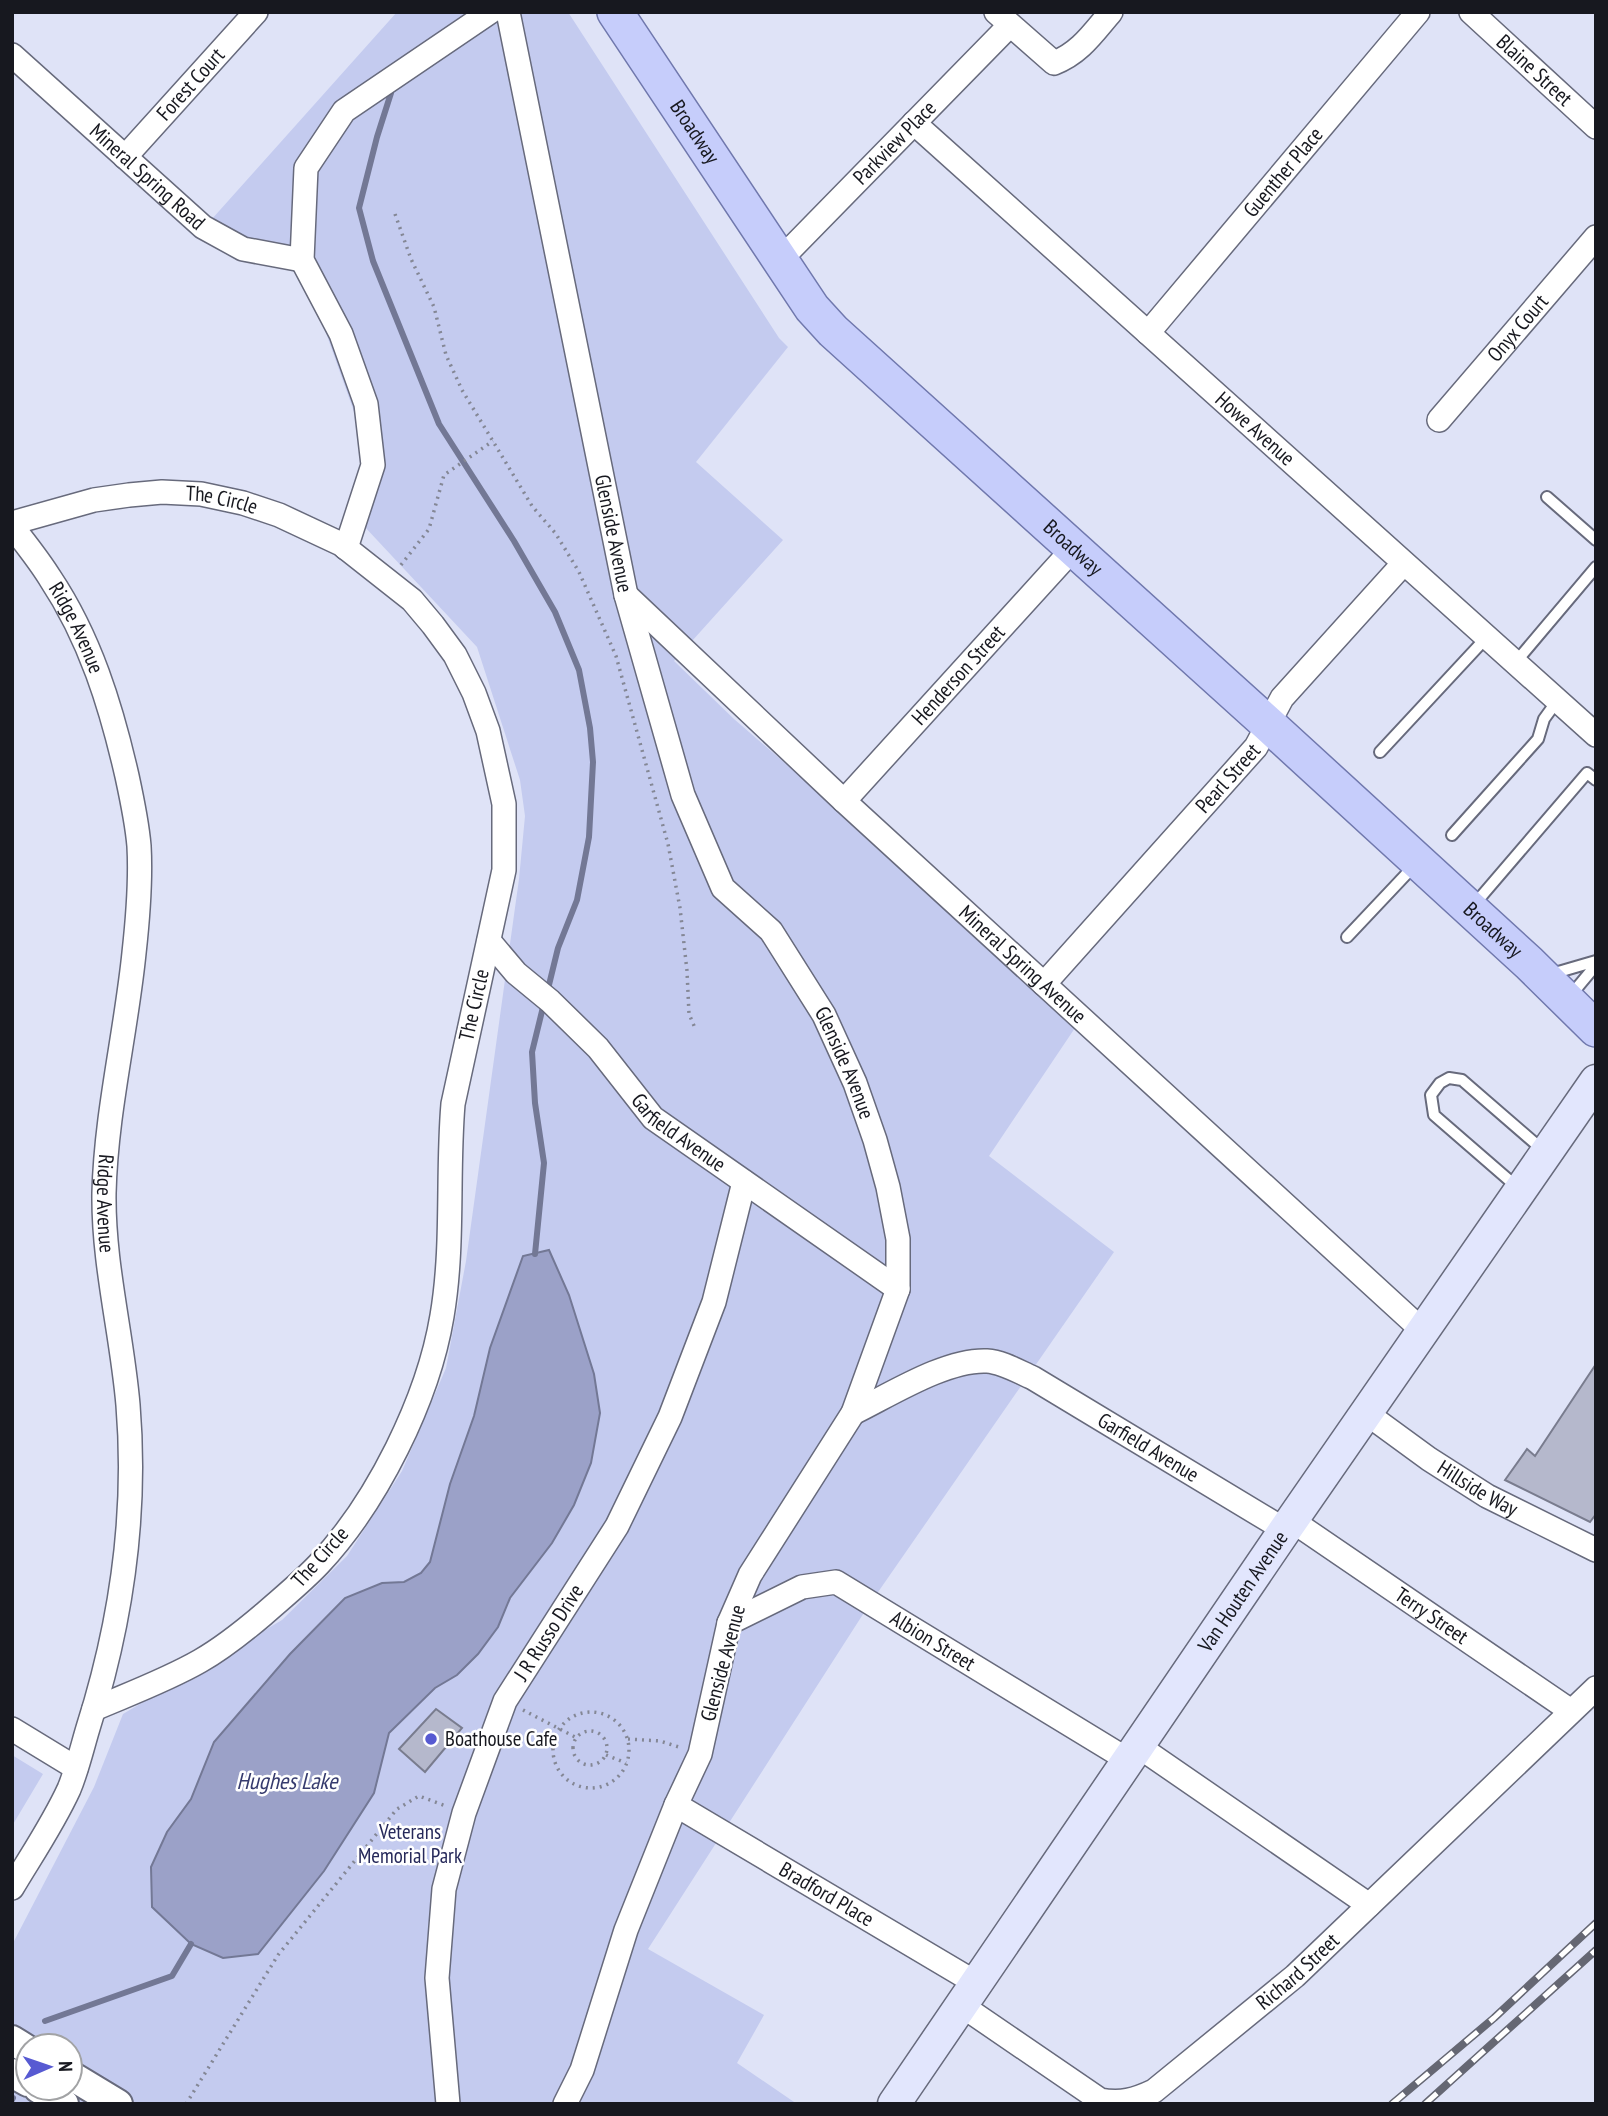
<svg xmlns="http://www.w3.org/2000/svg" width="1608" height="2116" font-family="'PT Sans Narrow',sans-serif">
<rect width="100%" height="100%" fill="#dfe3f7"/>
<path fill="#c4cbef" fill-rule="evenodd" d="M397,12H568L779,338L788,347L696,462L783,540L674,661L734,719L1081,1019L989,1156L1114,1252L867,1608L648,1949L764,2015L737,2063L797,2104H12V1945L94,1787L123,1714L282,1620L347,1556L402,1471L446,1368L466,1261L519,879L525,816L520,780L477,647L363,525L369,454L299,257L203,229ZM28,2046H70V2088H28Z
M12,1755L43,1774L12,1826Z"/>
<path fill="#9ba1c8" stroke="#737895" stroke-width="2" d="M549,1250L569,1295L594,1374L600,1413L591,1463L574,1505L552,1543L510,1598L498,1627L478,1654L457,1675L435,1688L389,1733L374,1793L324,1871L258,1954L223,1958L191,1944L152,1907L151,1867L167,1832L191,1799L214,1742L290,1654L345,1598L382,1583L404,1582L421,1573L430,1562L450,1484L474,1416L490,1348L523,1256Z"/>
<g fill="none" stroke-linecap="round" stroke-linejoin="round">
<path stroke="#737895" stroke-width="6" d="M391,93L377,137L359,208L373,261L439,424L514,541L555,612L579,670L590,728L593,762L589,837L577,900L558,948L547,993
M535,1254L544,1163L535,1103L532,1052L544,1003
M45,2021L172,1976L191,1944
M12,2100L13,2098"/>
</g>
<path fill="#b5b8cc" stroke="#797c8e" stroke-width="2" d="M1596,1364V1514L1590,1522L1505,1480L1527,1449L1535,1456Z
M436,1709L462,1728L425,1772L399,1749Z"/>
<g fill="none" stroke-linecap="round" stroke-linejoin="round">
<defs>
<path id="service" d="M1547,497L1596,540
M1515,663L1596,567
M1380,752L1486,638
M1452,835L1538,739L1544,719L1557,701
M1473,906L1587,773L1596,780
M1347,937L1414,866
M1548,975L1596,961
M1571,995L1596,965
M1517,1187L1434,1115L1431,1095L1440,1083L1449,1078L1462,1080L1544,1151"/>
<g id="minor">
<path id="s1" d="M508,12L626,595L683,795L723,888L771,931L824,1015L855,1083L875,1140L888,1187L898,1239V1289L853,1413L750,1575L729,1623L700,1754L676,1805L626,1930L582,2070L565,2104"/>
<path d="M996,12L1054,63C1080,53 1093,33 1111,12"/>
<path id="s2" d="M1471,12L1596,127"/>
<path id="s3" d="M12,55L203,227L243,249L302,260"/>
<path id="s4" d="M914,123L1596,735"/>
<path id="s5" d="M125,157L256,12"/>
<path id="s6" d="M780,260L1010,25"/>
<path id="s7" d="M1148,333L1418,12"/>
<path id="s8" d="M1439,420L1596,237"/>
<path id="s9" d="M12,523L94,500L129,495L162,492L201,494L243,503L279,515L341,544L412,600L433,625L455,655L474,693L488,731L504,804V870L453,1104C447,1175 454,1245 442,1316C428,1400 377,1502 319,1564C302,1582 282,1598 264,1614C244,1631 223,1648 200,1661C167,1680 129,1694 94,1709"/>
<path id="s10" d="M12,526C25,543 39,560 50,578C90,638 111,706 127,776C132,799 137,822 139,846C141,881 138,917 134,953C126,1033 106,1112 104,1193C103,1264 122,1334 128,1405C137,1514 121,1624 88,1728C82,1748 77,1770 69,1789C53,1824 31,1856 12,1888"/>
<path d="M346,548L373,465L366,404L341,334L302,260L306,168L344,111L490,12"/>
<path id="s11" d="M626,595L844,801L1423,1331"/>
<path id="s12" d="M844,801L1073,549"/>
<path id="s13" d="M489,941L516,973L550,1001L598,1048L653,1118L898,1289"/>
<path id="s14" d="M1044,984L1256,747L1282,698L1403,564"/>
<path id="s15" d="M853,1413C890,1395 946,1359 987,1361C1003,1362 1019,1372 1033,1378L1285,1530"/>
<path id="s16" d="M1366,1413L1429,1459L1487,1496L1596,1550"/>
<path id="s17" d="M1291,1520L1571,1711"/>
<path id="s18" d="M729,1623L802,1587L836,1582L1128,1760"/>
<path d="M12,1729L76,1768"/>
<path d="M1138,1746L1369,1905"/>
<path id="s19" d="M676,1805L976,1983"/>
<path id="s20" d="M961,2005L1100,2100C1121,2104 1135,2100 1154,2091L1295,1976L1596,1688"/>
<path id="s21" d="M448,2104L437,1978L444,1889L464,1813L505,1701L617,1526L670,1417L714,1302L744,1182"/>
</g>
<path id="tertiary" d="M12,2040L28,2050
M12,2073L28,2082
M70,2075L118,2104
M38,2088L64,2104"/>
<g id="secondary">
<path id="s22" d="M894,2104L1285,1530L1596,1081"/>
</g>
<g id="primary">
<path id="s23" d="M615,12L812,308L833,331L1268,724L1529,963L1596,1029"/>
</g>
</defs>
<use href="#service" stroke="#676a7c" stroke-width="14"/>
<use href="#minor" stroke="#676a7c" stroke-width="26"/>
<use href="#tertiary" stroke="#676a7c" stroke-width="32"/>
<use href="#secondary" stroke="#676a7c" stroke-width="35"/>
<use href="#primary" stroke="#7078ad" stroke-width="38"/>
<path stroke="#848795" stroke-width="3.5" stroke-dasharray="2 5" stroke-linecap="butt" d="M395,214L411,259L434,307L446,355L462,390L532,506L556,534L579,572L616,656L668,844L680,908L687,971L689,1014L695,1028
M401,565L429,529L444,475L493,441
M523,1710L577,1738
M553 1750a38 38 0 1 1 76 0a38 38 0 1 1-76 0Z
M573 1748a17 17 0 1 1 34 0a17 17 0 1 1-34 0Z
M628,1739L660,1741L682,1748
M606,1755L626,1763
M186,2104L278,1955L397,1809L419,1796L446,1806"/>
<use href="#service" stroke="#fff" stroke-width="10"/>
<use href="#minor" stroke="#fff" stroke-width="23"/>
<use href="#tertiary" stroke="#fff" stroke-width="28"/>
<use href="#secondary" stroke="#e2e6fd" stroke-width="32"/>
<use href="#primary" stroke="#c6cdfb" stroke-width="35"/>
<defs>
<path id="rail" d="M1392,2104L1494,2018L1596,1923
M1425,2104L1596,1950"/>
</defs>
<use href="#rail" stroke="#656773" stroke-width="8"/>
<use href="#rail" stroke="#fff" stroke-width="5" stroke-dasharray="16" stroke-linecap="butt"/>
</g>
<circle fill="#575ad2" stroke="#fff" stroke-width="2.5" cx="431" cy="1739" r="7"/>
<g text-anchor="middle" stroke-width="5" stroke-linejoin="round" paint-order="stroke">
<g font-size="21" fill="#17181f" stroke="#fff">
<text dy="7" stroke="none"><textPath href="#s2" startOffset="86">Blaine Street</textPath></text>
<text dy="7" stroke="none"><textPath href="#s5" startOffset="98">Forest Court</textPath></text>
<text dy="7" stroke="none"><textPath href="#s23" startOffset="144">Broadway</textPath></text>
<text dy="7" stroke="none"><textPath href="#s6" startOffset="164">Parkview Place</textPath></text>
<text dy="7" stroke="none"><textPath href="#s7" startOffset="210">Guenther Place</textPath></text>
<text dy="7" stroke="none"><textPath href="#s3" startOffset="182">Mineral Spring Road</textPath></text>
<text dy="7" stroke="none"><textPath href="#s8" startOffset="121">Onyx Court</textPath></text>
<text dy="7" stroke="none"><textPath href="#s4" startOffset="458">Howe Avenue</textPath></text>
<text dy="7" stroke="none"><textPath href="#s9" startOffset="214">The Circle</textPath></text>
<text dy="7" stroke="none"><textPath href="#s1" startOffset="532">Glenside Avenue</textPath></text>
<text dy="7" stroke="none"><textPath href="#s23" startOffset="710">Broadway</textPath></text>
<text dy="7" stroke="none"><textPath href="#s10" startOffset="121">Ridge Avenue</textPath></text>
<text dy="7" stroke="none"><textPath href="#s12" startOffset="170">Henderson Street</textPath></text>
<text dy="7" stroke="none"><textPath href="#s14" startOffset="276">Pearl Street</textPath></text>
<text dy="7" stroke="none"><textPath href="#s23" startOffset="1278">Broadway</textPath></text>
<text dy="7" stroke="none"><textPath href="#s11" startOffset="542">Mineral Spring Avenue</textPath></text>
<text transform="translate(474 1005) rotate(-77)" y="7">The Circle</text>
<text dy="7" stroke="none"><textPath href="#s1" startOffset="1120">Glenside Avenue</textPath></text>
<text dy="7" stroke="none"><textPath href="#s13" startOffset="271">Garfield Avenue</textPath></text>
<text dy="7" stroke="none"><textPath href="#s10" startOffset="709">Ridge Avenue</textPath></text>
<text dy="7" stroke="none"><textPath href="#s15" startOffset="329">Garfield Avenue</textPath></text>
<text dy="7" stroke="none"><textPath href="#s16" startOffset="135">Hillside Way</textPath></text>
<text transform="translate(320 1557) rotate(-48)" y="7">The Circle</text>
<text dy="7" stroke="none"><textPath href="#s22" startOffset="620">Van Houten Avenue</textPath></text>
<text dy="7" stroke="none"><textPath href="#s17" startOffset="170">Terry Street</textPath></text>
<text dy="7" stroke="none"><textPath href="#s21" startOffset="495">J R Russo Drive</textPath></text>
<text dy="7" stroke="none"><textPath href="#s18" startOffset="229">Albion Street</textPath></text>
<text transform="translate(723 1663) rotate(-75)" y="7">Glenside Avenue</text>
<text dy="7" stroke="none"><textPath href="#s19" startOffset="175">Bradford Place</textPath></text>
<text dy="7" stroke="none"><textPath href="#s20" startOffset="411">Richard Street</textPath></text>
</g>
<g font-size="21" fill="#17181f" stroke="#fff" text-anchor="start">
<text x="445" y="1746">Boathouse Cafe</text>
</g>
<g font-size="21" fill="#26295a" stroke="#fff">
<text x="410" y="1839">Veterans<tspan x="410" dy="24">Memorial Park</tspan></text>
</g>
<g font-size="23" font-style="italic" fill="#363b6e" stroke="#fff">
<text x="287" y="1789">Hughes Lake</text>
</g>
</g>
<rect width="1608" height="2116" fill="none" stroke="#17181f" stroke-width="28"/>
<g transform="translate(49 2067) rotate(88)"><circle r="33" fill="#ffffff" stroke="#a2a3a5" stroke-width="2"/>
<path d="M0-5L12 26L0 18L-12 26Z" fill="#575ad2"/>
<text y="-10" font-size="19" font-weight="bold" text-anchor="middle" fill="#17181f">N</text>
</g>
</svg>
